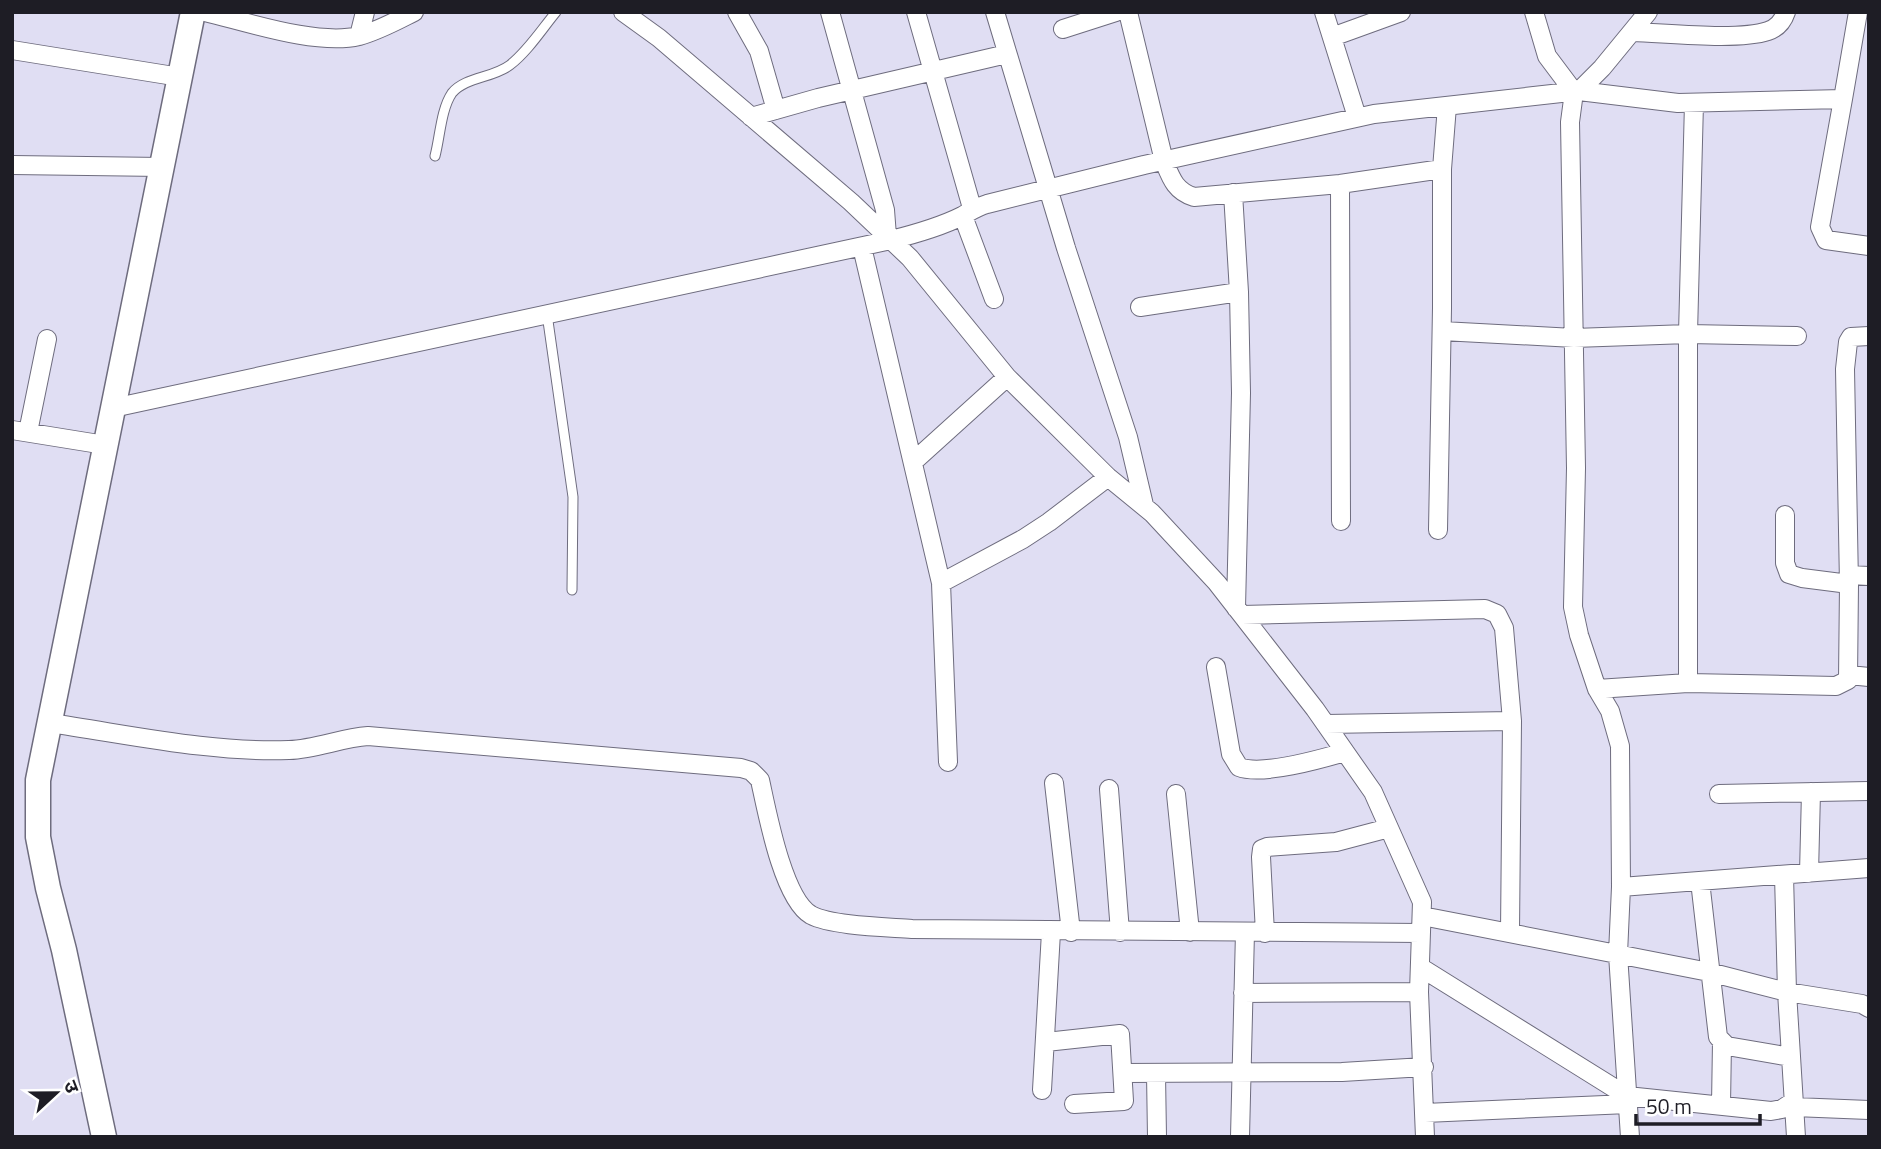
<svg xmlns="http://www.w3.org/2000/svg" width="1881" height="1149" font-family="'Titillium Web','Noto Sans Devanagari',sans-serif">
<rect width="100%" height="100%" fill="#e0def3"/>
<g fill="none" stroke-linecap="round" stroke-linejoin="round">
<defs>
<path id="lane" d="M435,156C440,137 441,109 452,93C465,77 493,78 510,65C528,51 542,29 556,12
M547,314L573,497L572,590"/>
<path id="street" d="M205,12C247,22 317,46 359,36C378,31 396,21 414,12
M623,12L659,38L851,202L910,258L1007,377L1108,477L1152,513L1217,583L1315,709L1373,792L1422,902L1419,992L1425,1137
M737,12L759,51L776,110
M830,12L885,210L887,236
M916,12L972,208
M995,12L1066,248L1128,437L1144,505
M1128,12L1164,161C1171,178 1175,191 1194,197L1340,184L1442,169
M1324,12L1357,117
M1534,12L1547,56L1574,92L1570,122L1576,468L1573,607L1579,635L1597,689L1610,711L1620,746L1621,887L1618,954L1630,1137
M1063,29L1116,12
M1633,32C1667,33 1738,41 1768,31C1777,28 1783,21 1786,12
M359,36L365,12
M1332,37L1401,12
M12,50L180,77
M1579,91L1678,103L1843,99L1858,12
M1843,99L1820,227L1826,240L1869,246
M751,117L818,98L1007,54
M12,165L162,167
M1340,184L1341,521
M1233,193L1239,292L1241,393L1236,608
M963,216L994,299
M862,247L941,583L948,762
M1140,307L1239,292
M1442,331L1574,338L1688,334L1797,336
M113,408L891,240C915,234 940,227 962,216C971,211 977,207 987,204L1144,165L1374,114L1579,91L1602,68L1648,12
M12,430L105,445
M28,432L47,339
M913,462L1007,377
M1785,515V563L1789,574L1802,578L1849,584
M1438,530L1442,308V169L1447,106
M1849,575L1869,576
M941,583L1023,539L1049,522L1108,477
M1242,615L1485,609L1497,614L1504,628L1512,721L1510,932
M1216,667L1231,754L1239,767C1262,776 1321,759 1345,752
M1849,675L1869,677
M1688,683L1836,686L1848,680L1849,584L1845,369L1848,342L1851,337L1869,336
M1597,689L1688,683V334L1694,103
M49,723C127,734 211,753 289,750C316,749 341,738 368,736L741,768L751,771L760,780C767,812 783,899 811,915C832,926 886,927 912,929L1421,933
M1326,724L1512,721
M1054,783L1071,932
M1109,789L1120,932
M1176,794L1190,932
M1719,794L1869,791
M1809,873L1811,792
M1784,875L1787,992L1796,1137
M1700,881L1718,1037L1727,1046L1791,1057
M1621,887L1869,868
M1422,916L1709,972L1787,992L1862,1004L1869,1008
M1265,933L1261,857L1262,849L1267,847L1336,842L1389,828
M1420,967L1627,1096L1771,1111L1782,1109L1794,1101
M1243,993L1419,992
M1046,1042L1120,1034L1124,1101L1074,1104
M1124,1073L1342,1072L1424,1067
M1156,1074L1157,1137
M1042,1090L1051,932
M1721,1105L1722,1042
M1794,1107L1869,1110
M1425,1113L1628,1104
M1240,1137L1245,932"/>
<path id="secondary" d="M104,1137L64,950L48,888L38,837V780L193,12"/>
</defs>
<use href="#lane" stroke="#6e6c7e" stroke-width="11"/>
<use href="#street" stroke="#6e6c7e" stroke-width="20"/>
<use href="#secondary" stroke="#6e6c7e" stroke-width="27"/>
<use href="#lane" stroke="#fff" stroke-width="9"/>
<use href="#street" stroke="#fff" stroke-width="18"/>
<use href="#secondary" stroke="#fff" stroke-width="24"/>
</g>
<rect width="1881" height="1149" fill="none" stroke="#1e1d25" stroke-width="28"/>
<g transform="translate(56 1093) rotate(68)" stroke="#ffffff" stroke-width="5" paint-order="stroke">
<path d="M0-5L12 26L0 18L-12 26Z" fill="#1e1d25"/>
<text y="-10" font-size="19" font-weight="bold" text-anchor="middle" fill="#1e1d25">उ</text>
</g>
<path d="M1636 1114v10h124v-10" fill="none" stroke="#1e1d25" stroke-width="3.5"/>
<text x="1646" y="1114" font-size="21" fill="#1e1d25" stroke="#ffffff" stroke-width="5" paint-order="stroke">50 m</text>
</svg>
